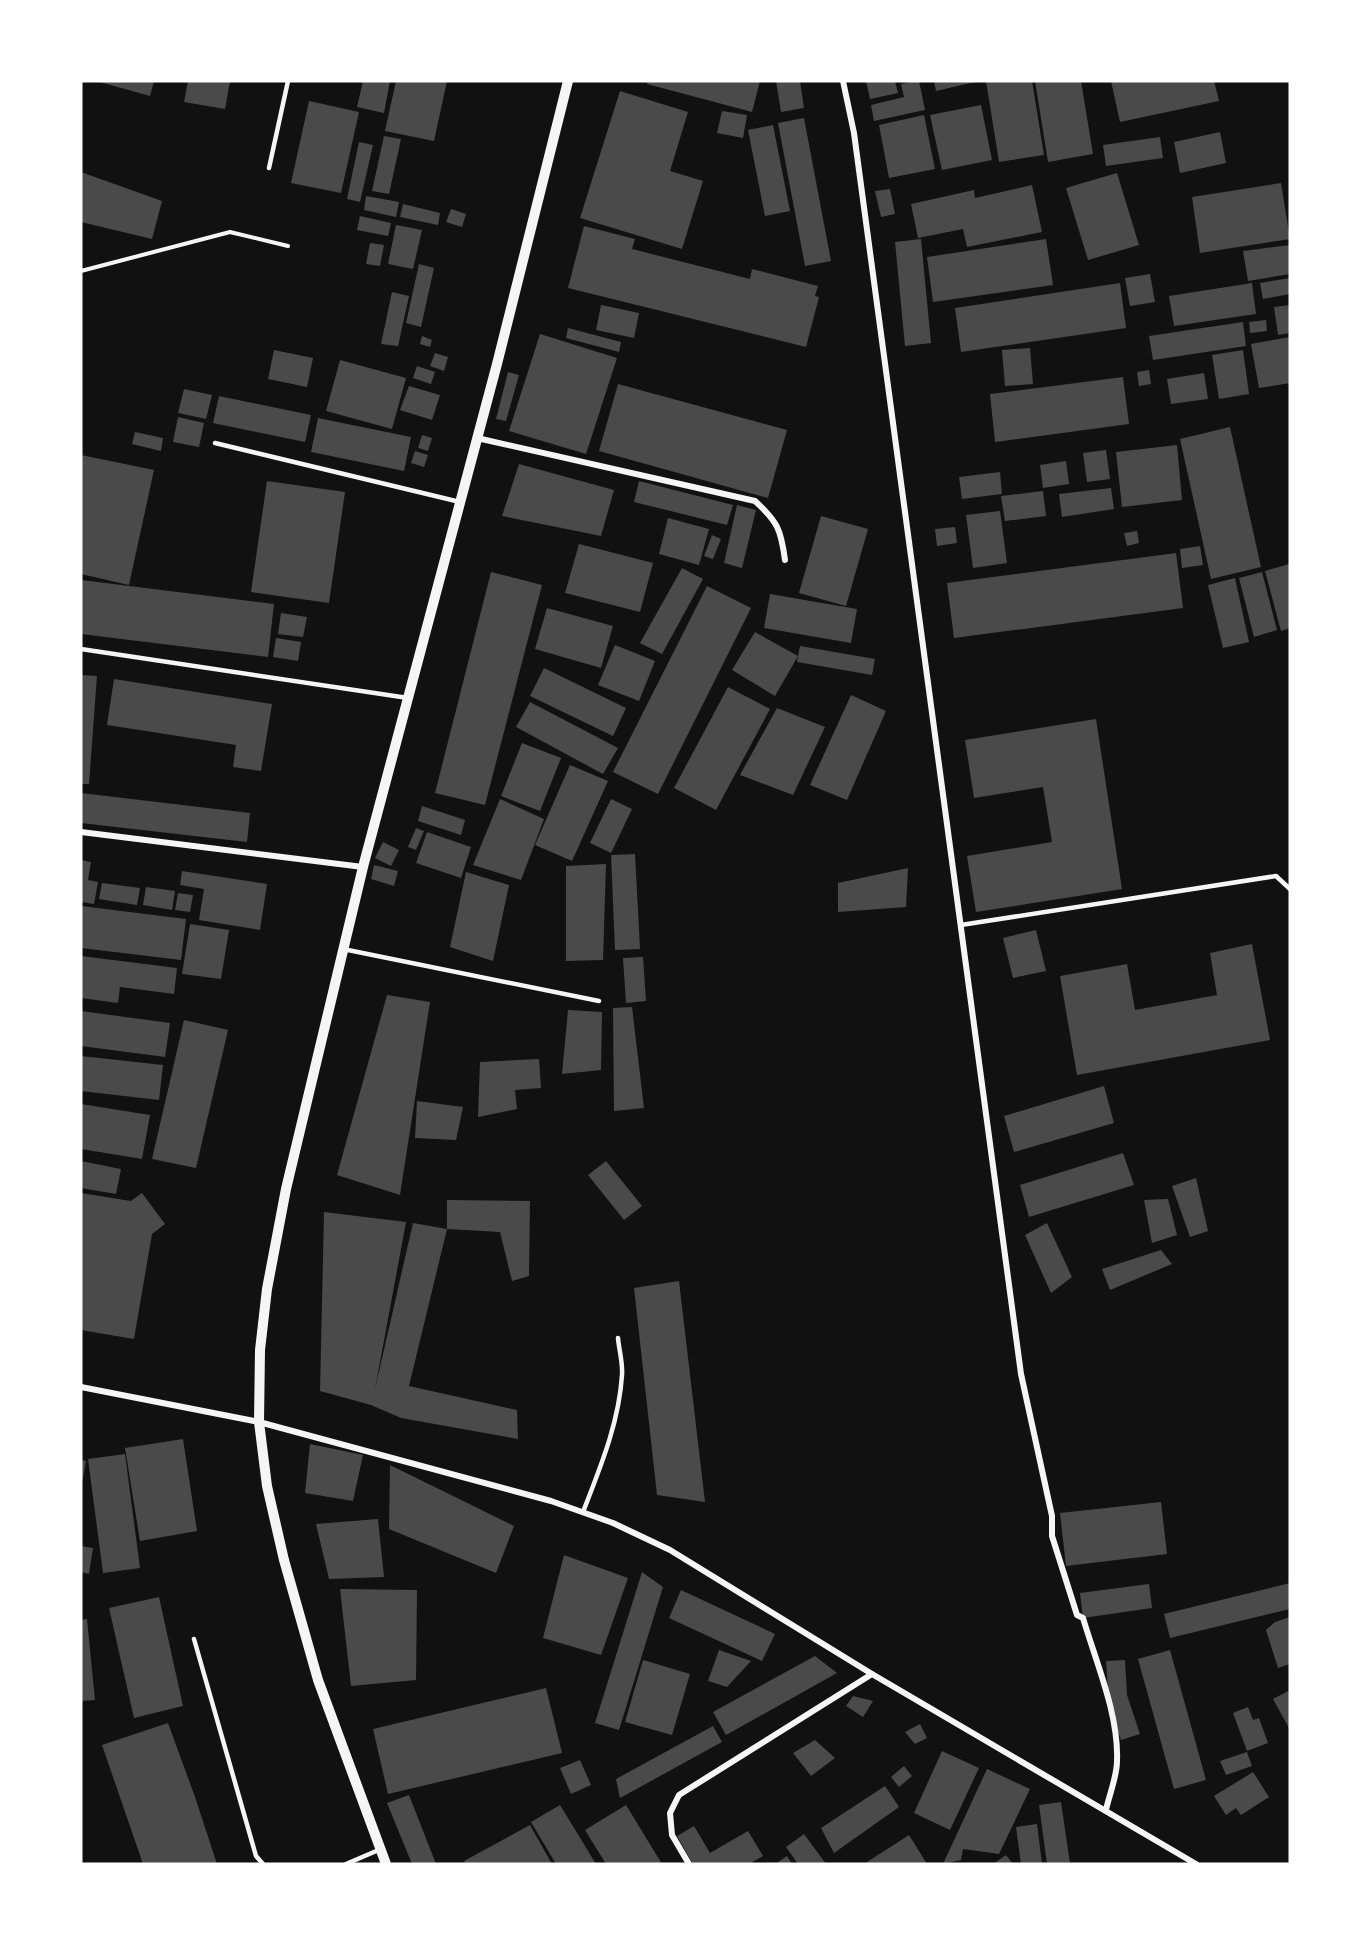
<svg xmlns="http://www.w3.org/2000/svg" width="1371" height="1945" font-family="Karla,sans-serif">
<rect width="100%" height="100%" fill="#111"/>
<path fill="#4a4a4a" d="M96,81H154L150,96Z
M188,81H230L225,109L184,102Z
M363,81H390L384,113L357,107Z
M396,81H447L434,141L385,131Z
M648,81H760L752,112L647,84Z
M776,81H800L804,108L781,112Z
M866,81H895L898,93L870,99Z
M914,81H919L925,110L874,121L871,105L904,97L901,84Z
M934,81H975V82L936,91Z
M986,81H1032L1044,155L999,162Z
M1035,81H1081L1093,154L1048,162Z
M1111,81H1214L1219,101L1120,122Z
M620,91L688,112L670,171L703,181L682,249L580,218Z
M309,101L359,112L341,193L291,183Z
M981,105L992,160L942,170L930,115Z
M722,111L747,115L743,138L717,133Z
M924,115L935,169L889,178L879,125Z
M804,118L831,261L805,266L778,123Z
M773,125L790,211L765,216L748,130Z
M1220,132L1226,163L1180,173L1174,142Z
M384,136L401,139L389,194L372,191Z
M1160,137L1163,158L1106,166L1103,145Z
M359,142L373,145L360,202L347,199Z
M81,172L162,201L152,239L81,222Z
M1117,173L1139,245L1088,260L1066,188Z
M1281,183L1290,239L1200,253L1192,197Z
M1032,185L1042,232L967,247L963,229L918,238L911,204L974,190L975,198Z
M890,189L895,214L881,217L875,191Z
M366,196L399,202L396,217L364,210Z
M403,204L440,213L438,225L400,217Z
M451,209L466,214L462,227L446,222Z
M360,216L391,223L388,236L357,230Z
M396,225L422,230L413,269L388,264Z
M584,226L635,239L632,249L750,279L752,269L818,286L815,296L819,297L806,347L568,288Z
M921,239L931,343L905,346L895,242Z
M1046,239L1053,285L933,302L927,257Z
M370,243L384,245L380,266L366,264Z
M1290,245V274L1248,281L1243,251Z
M419,264L434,268L421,327L406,323Z
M1150,274L1155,302L1130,306L1125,278Z
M1290,278V294L1263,299L1260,283Z
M1120,283L1126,328L961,352L955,308Z
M1252,283L1256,314L1174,326L1169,296Z
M392,292L409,296L398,346L381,344Z
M601,305L639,313L634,338L596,330Z
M1290,305V333L1278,335L1274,307Z
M1266,320L1267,331L1250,333L1249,322Z
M1243,322L1246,346L1153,360L1149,336Z
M568,328L621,342L619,352L566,338Z
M540,334L617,358L586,454L509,431Z
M422,336L432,340L430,347L420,344Z
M1290,337V383L1259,388L1251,344Z
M1030,348L1033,384L1005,386L1002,350Z
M274,350L313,358L307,387L268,379Z
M1243,350L1249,394L1219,399L1212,355Z
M435,353L448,357L444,371L430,366Z
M340,360L406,378L392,429L326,411Z
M417,366L435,372L431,384L413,378Z
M1149,370L1151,384L1139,386L1137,372Z
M508,372L519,375L506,421L496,419Z
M1204,373L1208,399L1171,404L1167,379Z
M1123,377L1129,424L995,442L990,394Z
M618,384L787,430L768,498L599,451Z
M409,386L440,395L432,420L400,410Z
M184,389L212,395L206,419L178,413Z
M219,396L311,415L305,442L213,423Z
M178,417L204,423L199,447L173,442Z
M318,418L411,437L404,471L311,452Z
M1230,427L1261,567L1211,579L1180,439Z
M135,432L163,438L161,451L132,444Z
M422,435L432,438L428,451L418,448Z
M1177,445L1182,500L1122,507L1116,452Z
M1106,450L1110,479L1087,482L1083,453Z
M415,451L428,455L424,467L411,463Z
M81,455L154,470L129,585L81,574Z
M1066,461L1069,484L1043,488L1040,465Z
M519,464L614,490L601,536L502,516Z
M1000,472L1002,494L962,499L959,477Z
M267,481L345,492L329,603L251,592Z
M639,481L733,505L727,525L634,502Z
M1111,488L1114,509L1062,517L1059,494Z
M1043,491L1046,516L1005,521L1001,496Z
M737,505L756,510L742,568L724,563Z
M1000,511L1007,563L973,568L966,515Z
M821,516L868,529L846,606L799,593Z
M668,518L709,529L699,565L659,554Z
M955,527L957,543L937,546L935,529Z
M1137,531L1139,543L1127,546L1124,533Z
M712,535L721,539L713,559L704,556Z
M579,544L653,563L640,612L565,593Z
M1200,546L1203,565L1182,568L1180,549Z
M1176,553L1183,608L954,638L947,583Z
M1289,564L1290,628L1281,631L1265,571Z
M682,568L703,579L662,654L640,643Z
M491,572L542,585L485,805L435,793Z
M1262,572L1277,630L1254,637L1239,578Z
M1235,578L1249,642L1223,648L1208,585Z
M81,580L274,604L268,657L81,634Z
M707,586L751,608L658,794L613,772Z
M770,594L857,609L851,643L764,628Z
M547,608L613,626L601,668L535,649Z
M281,613L307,617L303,637L278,634Z
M755,632L798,656L800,646L875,659L872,675L797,662L798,656L775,696L732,670Z
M276,638L301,642L298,661L273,657Z
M615,645L655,661L639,701L598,685Z
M544,668L626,708L613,736L530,696Z
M81,675L97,676L89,784H81Z
M114,679L272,704L261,771L233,767L236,745L107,725Z
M728,687L770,709L716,810L674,788Z
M851,695L886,711L847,800L810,785Z
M530,702L618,748L603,774L516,727Z
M777,708L825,727L793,795L740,775Z
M1096,719L1122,889L976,912L967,856L1052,842L1043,787L974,798L965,740Z
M522,743L561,758L540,811L501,796Z
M570,765L608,781L572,861L535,845Z
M81,793L250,813L247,842L81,823Z
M500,799L544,819L521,880L473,865Z
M611,799L632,809L611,853L590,843Z
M422,806L465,820L461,835L418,821Z
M416,828L424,831L416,850L408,847Z
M427,832L471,847L461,878L416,863Z
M383,842L399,850L391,866L375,858Z
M635,854L640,949L615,950L611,855Z
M81,860L91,862L88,880L98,882L94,904L81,902Z
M606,864L603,960L566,961V866Z
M374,865L398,871L394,886L371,879Z
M908,868L906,907L838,912V883Z
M182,871L267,884L260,930L199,920L204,889L180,885Z
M466,872L509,885L493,961L450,947Z
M102,883L140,888L137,905L99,899Z
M146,887L175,891L172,910L143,905Z
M178,893L193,895L190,912L175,910Z
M81,906L186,919L181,960L81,948Z
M190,924L229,930L221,979L182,974Z
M1036,930L1046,971L1013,978L1003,938Z
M1252,944L1270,1040L1077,1075L1060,976L1127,964L1135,1010L1217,995L1210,953Z
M81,956L177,968L174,994L120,987L118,1003L81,998Z
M643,957L646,1001L626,1003L623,958Z
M387,995L430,1002L400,1195L337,1175Z
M632,1007L644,1108L614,1111L613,1008Z
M568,1010L602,1012L601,1070L562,1074Z
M81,1011L170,1023L165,1057L81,1046Z
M184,1020L228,1030L196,1168L152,1159Z
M81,1056L163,1065L159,1100L81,1091Z
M539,1059L541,1088L515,1090L517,1109L478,1117L480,1062Z
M1104,1086L1114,1123L1014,1152L1004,1116Z
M417,1101L463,1107L456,1140L415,1138Z
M81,1104L150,1115L142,1159L81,1149Z
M1123,1153L1134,1185L1029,1217L1020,1185Z
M81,1161L121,1169L116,1194L81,1188Z
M606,1161L642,1206L624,1220L588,1175Z
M1196,1178L1208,1231L1190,1237L1172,1186Z
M81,1193L131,1201L142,1193L165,1224L152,1234L134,1339L81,1330Z
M1168,1199L1177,1235L1152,1243L1144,1200Z
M447,1200L530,1201L529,1276L512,1281L500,1232L447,1229Z
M324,1212L406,1222L375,1389L413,1223L447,1229L409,1386L517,1410L518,1439L401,1418L371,1405L320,1391Z
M1047,1223L1072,1277L1051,1293L1025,1235Z
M1161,1250L1172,1264L1110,1290L1102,1269Z
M679,1281L705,1502L657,1495L634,1288Z
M183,1439L197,1531L140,1541L125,1448Z
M310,1444L363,1455L353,1501L305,1493Z
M125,1454L140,1568L103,1573L88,1459Z
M81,1460L86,1461L82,1483H81Z
M390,1465L514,1526L496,1573L389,1529Z
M1161,1502L1167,1554L1066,1566L1060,1513Z
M378,1519L384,1577L329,1579L316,1524Z
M81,1546L93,1548L89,1574L81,1572Z
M564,1555L628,1578L601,1655L543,1638Z
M642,1572L663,1587L619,1730L595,1723Z
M1290,1583V1609L1170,1638L1164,1614Z
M1149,1584L1152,1608L1083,1618L1080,1593Z
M340,1589L417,1590L416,1680L351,1686Z
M681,1590L775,1634L762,1661L669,1618Z
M159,1597L183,1706L134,1718L109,1608Z
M1290,1617V1664L1278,1668L1266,1630L1275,1622Z
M87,1619L95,1700L81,1701V1620Z
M719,1650L751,1661L727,1687L708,1681Z
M1170,1650L1206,1780L1174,1789L1138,1659Z
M815,1656L837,1673L726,1735L713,1712Z
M643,1660L690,1674L672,1735L625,1722Z
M1125,1660L1127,1695L1140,1734L1121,1740L1109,1704L1106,1661Z
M546,1688L562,1753L388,1794L373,1729Z
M1290,1690V1730L1273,1699Z
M853,1696L873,1701L863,1717L846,1706Z
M1248,1707L1253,1720L1259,1718L1268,1743L1247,1751L1233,1713Z
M168,1723L195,1797L217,1864H143L102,1745Z
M920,1724L927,1738L915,1744L905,1732Z
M713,1726L722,1742L620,1798L616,1779Z
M815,1740L835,1758L811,1776L793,1753Z
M942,1751L979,1768L950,1830L914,1813Z
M1247,1752L1252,1766L1226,1775L1220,1761Z
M580,1760L591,1785L571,1794L560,1768Z
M904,1766L912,1776L899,1787L891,1777Z
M987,1769L1030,1789L999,1854L963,1849L961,1860L943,1864Z
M1253,1772L1269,1797L1241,1815L1236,1808L1226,1815L1214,1796Z
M885,1786L899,1807L834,1853L821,1828Z
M409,1795L436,1864H412L387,1803Z
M1061,1802L1070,1864H1047L1039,1805Z
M560,1805L596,1864H556L531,1822Z
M626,1805L662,1864H606L585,1830Z
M1037,1824L1042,1864H1021L1016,1827Z
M530,1825L552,1864H466L464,1861Z
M694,1826L710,1853L748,1831L763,1856L749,1864H693L677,1836Z
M804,1834L826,1864H798L786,1847Z
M909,1835L927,1864H864Z
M1006,1855L1013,1864H993Z
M787,1856L792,1864H775Z"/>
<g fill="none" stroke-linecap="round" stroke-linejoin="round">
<path stroke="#f5f5f5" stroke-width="4" d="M81,271L230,232L288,246"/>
<path stroke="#f5f5f5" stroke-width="4.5" d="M269,168L288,81
M215,443L460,502
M81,649L408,698
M961,925L1276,876L1290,889
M343,949L599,1001
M583,1512C600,1468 619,1423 622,1375C623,1363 619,1350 618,1338
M194,1639L256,1856L263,1864
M346,1864L381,1849"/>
<path stroke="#f5f5f5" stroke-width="6" d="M843,81L854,133L1021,1374L1052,1516V1536L1077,1615L1083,1618C1096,1662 1119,1715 1117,1761C1117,1777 1109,1795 1106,1810
M477,438L755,501C778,522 781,530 785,560
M81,832L363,867
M81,1387L259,1422L551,1501L613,1523L670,1550L872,1674L1196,1864
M689,1864L672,1835L670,1813L679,1795L872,1674"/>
<path stroke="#f5f5f5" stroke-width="10" d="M386,1864L318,1680L284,1560L267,1486L259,1422L260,1350L267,1289L286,1189L363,867L497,364L568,81"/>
</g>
<rect width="1371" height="1945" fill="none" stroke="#ffffff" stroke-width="165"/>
</svg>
